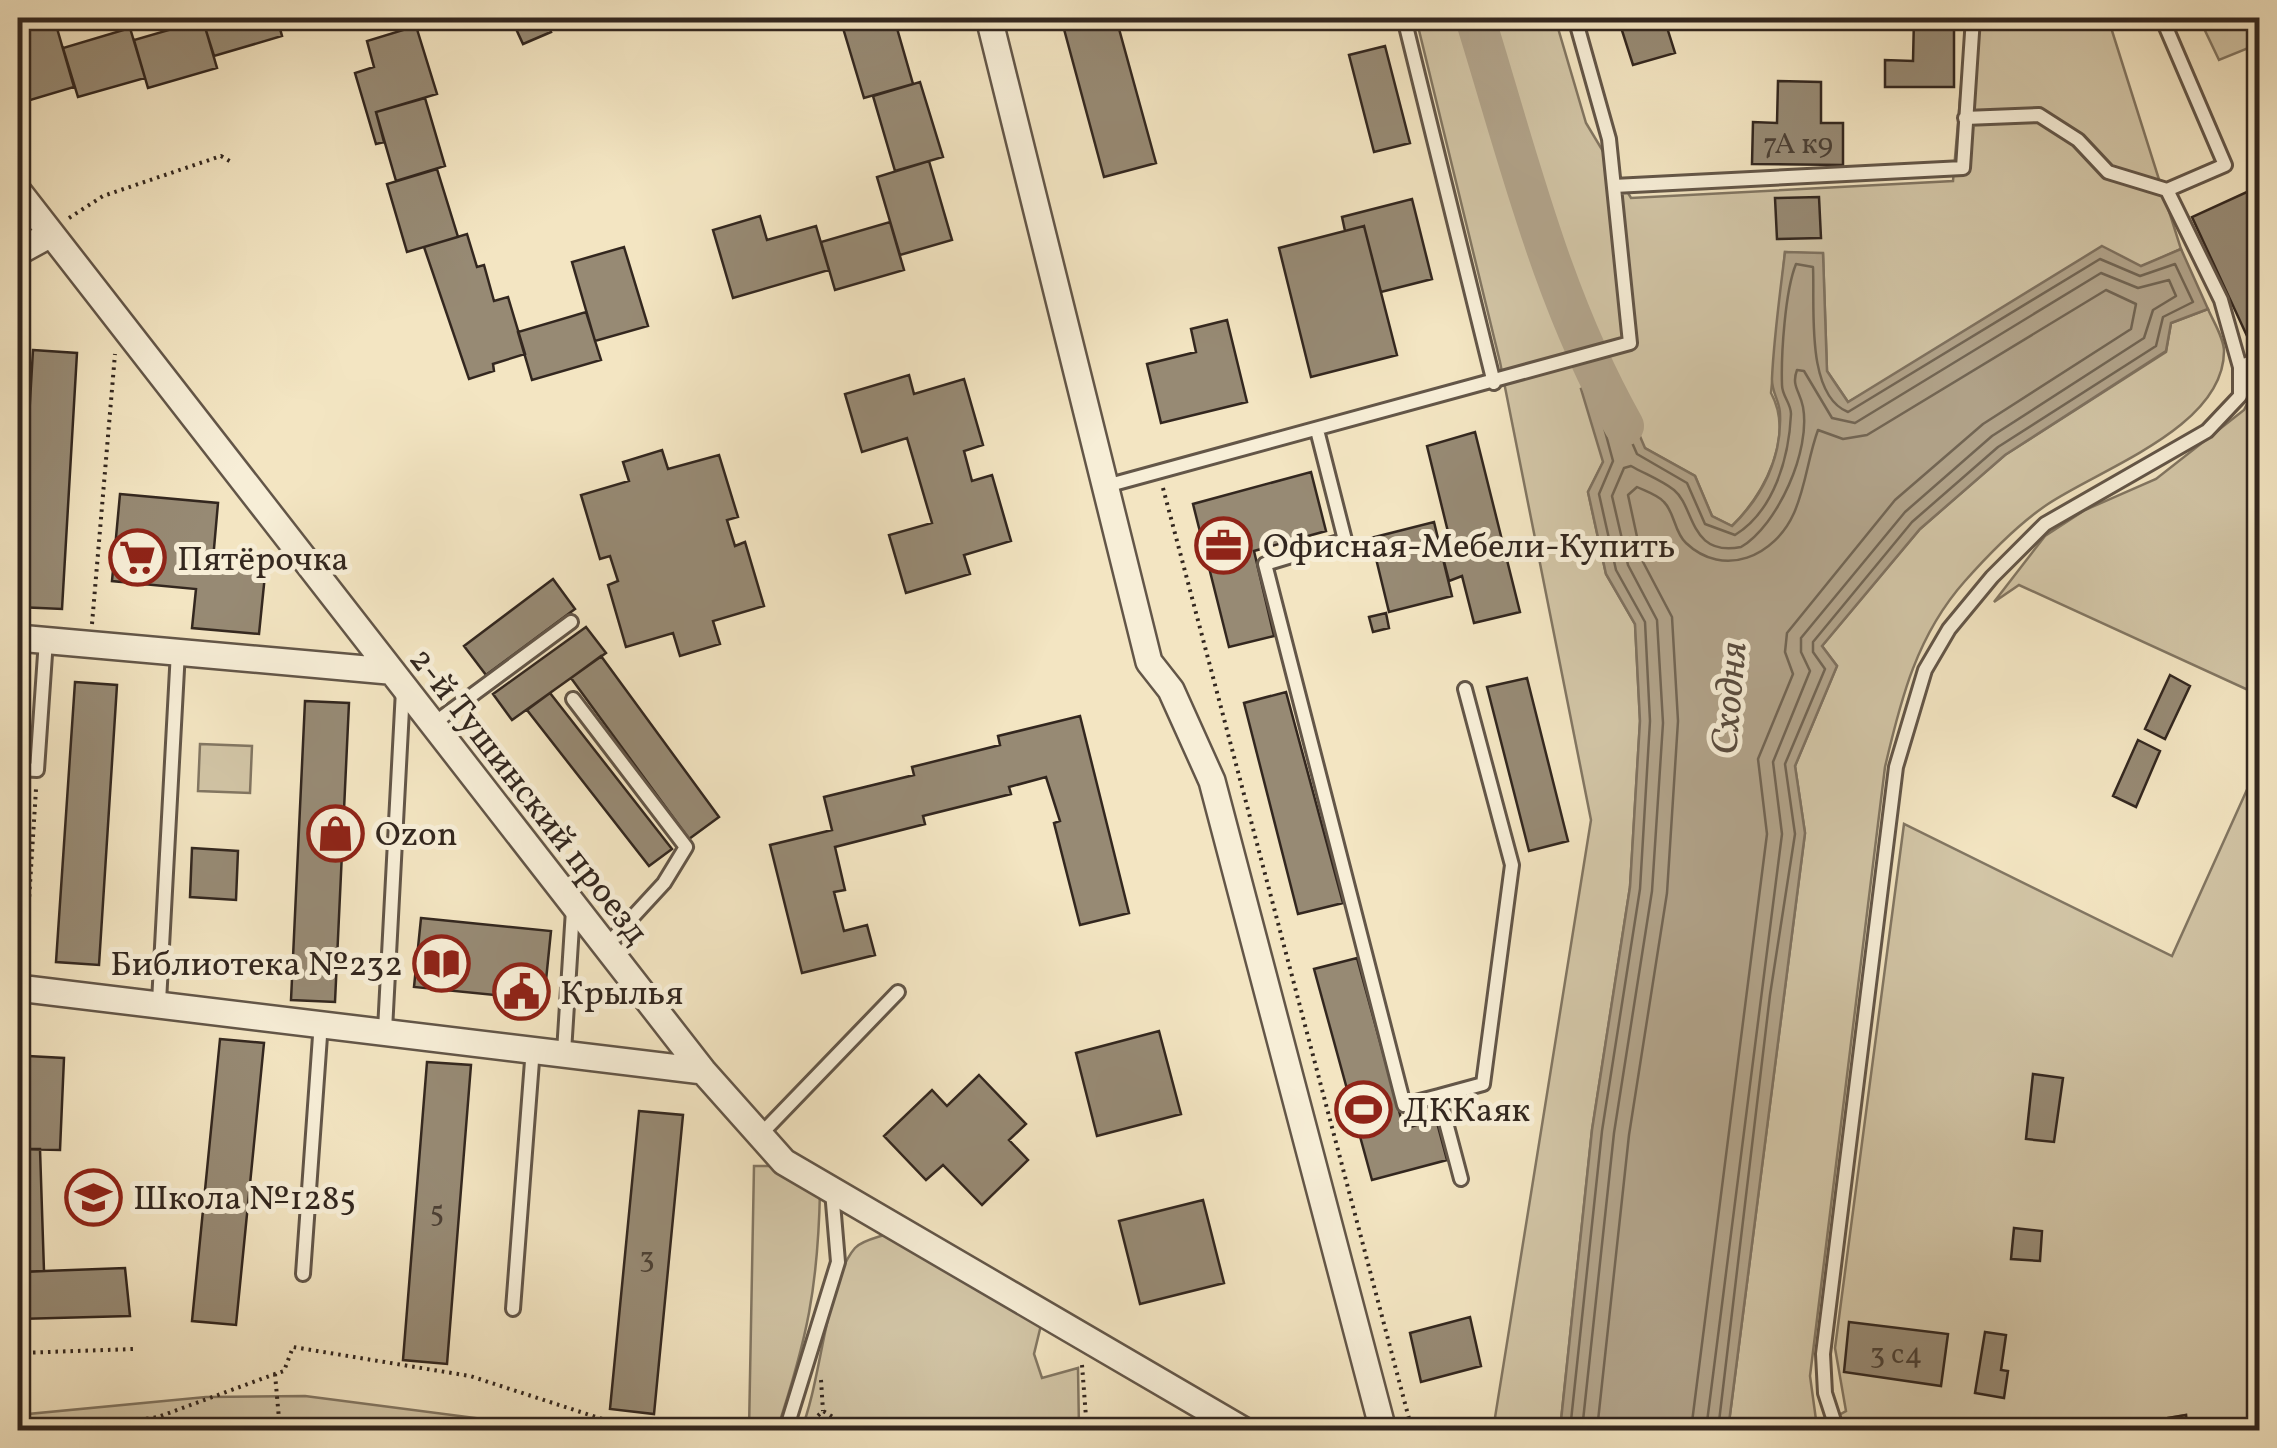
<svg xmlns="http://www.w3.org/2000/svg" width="2277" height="1448" font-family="Vollkorn,serif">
<rect width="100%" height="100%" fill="#f3e5c2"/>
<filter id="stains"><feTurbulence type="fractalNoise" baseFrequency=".002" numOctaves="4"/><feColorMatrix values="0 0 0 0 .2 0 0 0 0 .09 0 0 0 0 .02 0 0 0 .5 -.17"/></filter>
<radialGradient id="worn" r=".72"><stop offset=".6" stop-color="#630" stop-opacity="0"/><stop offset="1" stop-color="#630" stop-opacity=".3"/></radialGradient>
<path fill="#d2c5a6" stroke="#827662" stroke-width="2.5" d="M1416,18H1555L1586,123L1631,198L1953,181L1967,18H2108L2181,249L1894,376L1848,402L1827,371L1823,254L1785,252L1771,393C1795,437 1764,494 1732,526L1712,516L1695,476L1645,448L1603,462L1588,492L1606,574L1635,624L1640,721L1630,887L1592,1130L1560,1430H1493L1591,820L1500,362Z
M2199,18H2259V39L2251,47L2219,60Z
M2208,309C2213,321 2224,338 2224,351C2224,427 2102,468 2048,504C2018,524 1989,554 1965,581C1917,635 1901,698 1885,767L1810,1376L1817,1427L1846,1411L1835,1348L1904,824L2172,956L2259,763V1430H2187L2186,1415L2097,1430H1728L1805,833L1795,766L1837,666L1822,646L1920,529L2005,455L2166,352L2171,323Z
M2259,379V695L2019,585L1994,602L2045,536L2085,510L2156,479L2244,410Z
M200,744L252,746L250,793L198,791Z
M754,1166H779L820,1191C818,1288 807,1339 777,1430H749Z
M884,1235L1041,1325L1034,1354L1042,1378L1078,1368L1079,1430H801C821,1384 826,1281 855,1248C861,1241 875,1238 884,1235Z
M305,1396L568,1430H18V1415L206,1397Z"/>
<path fill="#b2a48b" stroke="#7f7260" stroke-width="2.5" d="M2102,246L2141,266L2181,249L2208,309L2171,323L2166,351L2005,455L1920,529L1822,646L1837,666L1795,766L1805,833L1728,1430H1560L1592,1130L1630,887L1640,721L1635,624L1606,574L1588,492L1603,462L1581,389L1613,373L1645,448L1695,476L1712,516L1732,526C1762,497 1782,458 1780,414C1780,401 1771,392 1772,378C1774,336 1780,294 1785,252L1823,253L1827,371L1848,402Z"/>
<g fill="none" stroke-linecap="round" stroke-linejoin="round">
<path stroke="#726655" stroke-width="2.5" d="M1570,1430L1602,1131L1640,889L1650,721L1645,622L1616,570L1599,494L1613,461L1595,394L1609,390L1637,454L1687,483L1705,524L1735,535C1774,511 1789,458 1791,414C1791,403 1782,396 1782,385C1781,355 1785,291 1796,264L1813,267C1815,305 1805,395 1848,412L2100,259L2140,276L2175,264L2193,302L2163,317L2156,346L1998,447L1912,522L1813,642V652L1825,669L1785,764L1795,834L1770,995L1718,1430
M1582,1430L1614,1133L1652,891L1663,723L1657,620L1628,565L1612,496L1624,468L1631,466C1645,474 1661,480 1674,490C1695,507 1689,557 1741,547C1778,525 1811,450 1803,407C1800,391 1791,386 1797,370L1804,371L1832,418L1855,423L2101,273L2138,288L2169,280L2176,296L2153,310L2144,338L1992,436L1905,512L1801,638V652L1810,671L1773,762L1782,834L1706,1430
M1597,1430L1629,1135L1667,893L1678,721L1672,617L1642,560L1628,495L1637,487C1645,491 1658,495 1664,502C1675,513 1674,532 1686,543C1724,579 1775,556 1794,513C1806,486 1808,457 1818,430L1843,439L1867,435L2106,290L2136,304L2131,329L1983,424L1895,500L1787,633L1785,652L1793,674L1758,759L1767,834L1691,1430"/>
<path stroke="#b2a48b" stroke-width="40" d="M1475,18C1518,156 1552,299 1624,426"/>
</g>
<path fill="#978a74" stroke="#33271f" stroke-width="2.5" d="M47,18H54L74,87L27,101L18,70V27Z
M202,18H277L282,36L214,56Z
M511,18H544L551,32L523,44Z
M840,18H894L913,84L864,98Z
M1061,18H1116L1156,163L1104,177Z
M1618,18H1664L1675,53L1633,65Z
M1914,18H1954V87H1885V60L1913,61Z
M203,20L217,68L148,88L134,40Z
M416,26L437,94L376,112L384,142L376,144L355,73L374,67L367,41Z
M130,28L145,78L78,97L63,48Z
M1385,46L1410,143L1374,152L1349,55Z
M1778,81L1821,82V123H1843V165L1752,164L1753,122L1777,123Z
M920,82L943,157L895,171L873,96Z
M425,98L445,166L396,181L376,112Z
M929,161L952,240L900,255L877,177Z
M437,169L458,237L407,252L387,184Z
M2260,186V331L2247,336L2192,217Z
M1819,197L1821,238L1777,239L1775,198Z
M1412,199L1432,279L1381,292L1364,226L1345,231L1342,217Z
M760,216L767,240L816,226L829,270L733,298L713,230Z
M890,222L904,270L835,290L821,242Z
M1364,226L1397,355L1311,377L1279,248Z
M467,234L477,267L484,265L494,301L508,297L525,354L493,364L494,371L469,379L424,247Z
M624,247L648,326L595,341L572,262Z
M586,312L601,360L532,380L518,332Z
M1227,320L1247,402L1161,423L1147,364L1196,352L1191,329Z
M33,350L77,353L62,609L18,607Z
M909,375L914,394L964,379L983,445L964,451L972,481L992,475L1011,541L964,555L970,574L906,593L889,535L932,523L907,438L862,452L845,394Z
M1475,432L1520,612L1474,623L1462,576L1449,581L1439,542L1450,540L1427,446Z
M662,450L668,469L719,455L738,517L727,520L735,546L745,542L764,606L713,621L720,644L680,656L673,633L626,647L608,585L618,581L610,556L600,559L581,495L629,481L623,462Z
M1311,472L1326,531L1254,551L1274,636L1229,647L1193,504Z
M120,494L218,503L213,560L266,565L259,634L192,628L196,589L112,581Z
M1434,522L1452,596L1389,612L1371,538Z
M553,579L575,609L486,675L464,646Z
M1386,613L1389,628L1373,632L1369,617Z
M586,627L606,653L512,720L493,694Z
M601,656L719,817L689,839L571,678Z
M2170,675L2190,686L2165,739L2145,729Z
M1527,678L1568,841L1529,851L1487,687Z
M75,682L117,685L99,965L56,962Z
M1286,692L1343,903L1298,914L1244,703Z
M550,693L672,849L649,866L527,710Z
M305,701L349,703L335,1002L291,1000Z
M1080,716L1129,913L1080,925L1054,823L1060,821L1046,777L1009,787L1011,794L923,816L925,824L835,847L845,890L834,892L844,931L867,925L875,955L802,973L770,845L832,830L824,797L914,775L912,767L1000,745L998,736Z
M2138,740L2160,751L2136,807L2113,796Z
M192,848L238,851L236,900L190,897Z
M421,918L551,931L544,1000L414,987Z
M1357,958L1404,1129L1436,1119L1447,1160L1372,1180L1314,969Z
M1159,1031L1181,1114L1097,1136L1076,1053Z
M220,1039L264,1043L236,1325L192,1321Z
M28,1056L64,1058L60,1150L18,1149V1112H26Z
M427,1062L471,1065L447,1364L403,1360Z
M2033,1074L2063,1078L2054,1142L2026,1139Z
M979,1075L1026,1124L1009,1140L1028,1160L982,1205L943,1165L926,1180L884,1136L932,1090L947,1106Z
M639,1111L683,1115L654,1414L610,1409Z
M20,1149H40L44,1271L24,1272Z
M1203,1200L1224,1283L1140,1304L1119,1221Z
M2014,1228L2042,1231L2040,1261L2011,1259Z
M125,1268L130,1316L18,1319V1272Z
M1470,1317L1481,1366L1421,1382L1410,1333Z
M1849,1322L1948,1334L1941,1386L1844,1372Z
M1985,1332L2006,1335L2001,1370L2008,1371L2004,1398L1975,1393Z
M2186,1415L2187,1430H2097Z"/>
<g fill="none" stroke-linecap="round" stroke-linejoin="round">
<defs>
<path id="service" d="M1404,18L1494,383
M2162,18L2225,165L2167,190L2221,300L2240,367
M1965,118L2039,115L2078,140L2108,172L2167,190
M1614,186L1963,168L1973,18
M1317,430L1345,540L1265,564L1404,1105L1439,1096L1461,1179
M1106,486L1630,343L1609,139L1575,18
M573,699L686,847L664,883L605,947
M433,724L571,622
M18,769L37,770L46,640
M159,1002L178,651
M385,1030L403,690
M564,1052L573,910
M1439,1096L1483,1084L1512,865L1465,689
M760,1135L898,992
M303,1274L321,1022
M513,1309L533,1048
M786,1430L838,1262L832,1191
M1837,1430L1825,1393L1823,1354L1896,767L1925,670L1949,629L1992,577L2045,524L2207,431L2240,396V367L2260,358"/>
<path id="minor" d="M989,18L1149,662L1171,690L1212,781L1383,1430
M18,191L703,1071L784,1162L1243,1430
M18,252L51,234
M18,638L388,671
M18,988L703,1071"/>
</defs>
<use href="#service" stroke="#635648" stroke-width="18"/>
<use href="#minor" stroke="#635648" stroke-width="30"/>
<path stroke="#33271f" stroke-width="4" stroke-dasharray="2.5 5" stroke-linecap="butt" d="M69,218L103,196L221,156L233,163
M1163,488L1412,1430
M92,624L115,354
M25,964L36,789
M18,1353L134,1349
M1082,1365L1087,1430
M275,1374L280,1430
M821,1380L823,1411
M807,1426L823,1411L855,1430
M72,1430L158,1417L275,1374L284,1371L293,1347L470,1376L636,1430"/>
<use href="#service" stroke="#f7eed7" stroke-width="12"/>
<use href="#minor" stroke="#f7eed7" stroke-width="25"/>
</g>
<defs>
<symbol id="office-ring" viewBox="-11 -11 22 22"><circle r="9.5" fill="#f7eed7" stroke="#8f2418" stroke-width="1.5"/><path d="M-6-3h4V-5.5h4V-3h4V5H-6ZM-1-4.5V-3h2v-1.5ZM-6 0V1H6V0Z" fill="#8f2418"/></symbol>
<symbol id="supermarket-ring" viewBox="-11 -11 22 22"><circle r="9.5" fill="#f7eed7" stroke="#8f2418" stroke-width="1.5"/><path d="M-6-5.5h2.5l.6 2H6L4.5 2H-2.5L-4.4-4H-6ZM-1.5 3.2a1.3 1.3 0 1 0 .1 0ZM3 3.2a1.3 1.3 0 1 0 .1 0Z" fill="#8f2418"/></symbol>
<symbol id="shop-ring" viewBox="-11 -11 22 22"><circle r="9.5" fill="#f7eed7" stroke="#8f2418" stroke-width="1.5"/><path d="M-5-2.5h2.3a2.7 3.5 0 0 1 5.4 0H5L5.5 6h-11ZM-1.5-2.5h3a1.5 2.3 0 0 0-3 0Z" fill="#8f2418"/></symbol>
<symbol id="library-ring" viewBox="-11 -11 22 22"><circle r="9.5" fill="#f7eed7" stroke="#8f2418" stroke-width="1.5"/><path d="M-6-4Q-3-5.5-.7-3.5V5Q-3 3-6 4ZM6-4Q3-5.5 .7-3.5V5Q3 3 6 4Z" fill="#8f2418"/></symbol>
<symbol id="civic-ring" viewBox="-11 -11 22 22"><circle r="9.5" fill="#f7eed7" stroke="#8f2418" stroke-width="1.5"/><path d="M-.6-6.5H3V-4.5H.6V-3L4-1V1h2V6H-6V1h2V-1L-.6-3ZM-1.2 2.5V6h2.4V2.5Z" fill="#8f2418"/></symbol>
<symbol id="stadium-ring" viewBox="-11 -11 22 22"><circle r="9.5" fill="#f7eed7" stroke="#8f2418" stroke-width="1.5"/><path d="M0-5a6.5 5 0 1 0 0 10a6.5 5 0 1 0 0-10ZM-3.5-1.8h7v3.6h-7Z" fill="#8f2418"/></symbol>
<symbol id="school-ring" viewBox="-11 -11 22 22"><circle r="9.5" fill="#f7eed7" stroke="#8f2418" stroke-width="1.5"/><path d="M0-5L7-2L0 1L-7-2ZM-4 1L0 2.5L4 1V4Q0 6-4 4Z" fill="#8f2418"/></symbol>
</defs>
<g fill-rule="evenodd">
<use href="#office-ring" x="1192" y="514" width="63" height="63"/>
<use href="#supermarket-ring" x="106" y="526" width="63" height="63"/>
<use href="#shop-ring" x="304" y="802" width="63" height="63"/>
<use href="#library-ring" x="410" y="932" width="63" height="63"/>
<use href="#civic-ring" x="490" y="960" width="63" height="63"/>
<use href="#stadium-ring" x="1332" y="1078" width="63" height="63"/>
<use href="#school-ring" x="62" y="1166" width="63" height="63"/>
</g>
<g text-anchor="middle" stroke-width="10" stroke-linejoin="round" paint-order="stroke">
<g font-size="30" fill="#4c4034">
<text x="1798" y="153">7А к9</text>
<text x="437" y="1221">5</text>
<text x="647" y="1267">3</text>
<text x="1896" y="1363">3 с4</text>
</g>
<g font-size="35" fill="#33271f" stroke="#f7eed7" text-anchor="start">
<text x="1263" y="557">Офисная-Мебели-Купить</text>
<text x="177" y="570">Пятёрочка</text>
<text x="375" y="845">Ozon</text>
<text x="403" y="975" text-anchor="end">Библиотека №232</text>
<text x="560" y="1004">Крылья</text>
<text x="1403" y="1121">ДККаяк</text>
<text x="133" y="1209">Школа №1285</text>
</g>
<g font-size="35" fill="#33271f" stroke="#f7eed7">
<text transform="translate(530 795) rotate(52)" y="12">2-й Тушинский проезд</text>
</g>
<g font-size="38" font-style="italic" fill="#594c3f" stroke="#f7eed7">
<text transform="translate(1728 698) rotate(-85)" y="13">Сходня</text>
</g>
</g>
<rect width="2277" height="1448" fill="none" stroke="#f3e5c2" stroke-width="60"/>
<rect x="20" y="20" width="2237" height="1408" fill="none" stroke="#33271f" stroke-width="5"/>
<rect x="30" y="30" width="2217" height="1388" fill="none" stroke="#33271f" stroke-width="2.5"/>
<rect width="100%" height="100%" filter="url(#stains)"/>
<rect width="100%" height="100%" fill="url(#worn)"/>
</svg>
